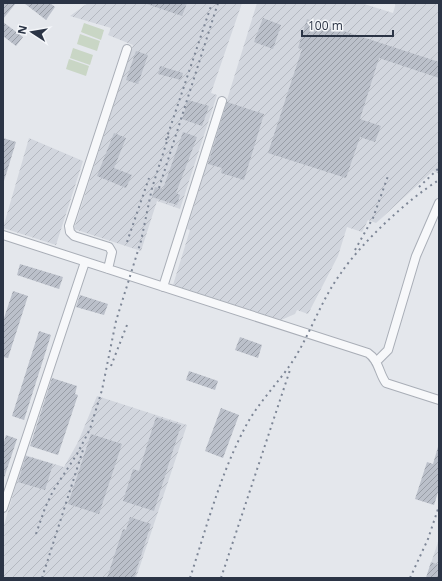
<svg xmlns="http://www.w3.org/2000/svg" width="442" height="581" font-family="'Open Sans',sans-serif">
<defs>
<pattern id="industrial-furrows" width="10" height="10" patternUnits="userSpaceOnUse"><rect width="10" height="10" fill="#d2d6de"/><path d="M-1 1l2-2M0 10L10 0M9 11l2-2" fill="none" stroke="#b4b8c0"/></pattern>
<pattern id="building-hatch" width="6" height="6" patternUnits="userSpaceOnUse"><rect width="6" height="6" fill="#bbc0ca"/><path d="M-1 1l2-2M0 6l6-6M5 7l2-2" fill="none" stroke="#989da6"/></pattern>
</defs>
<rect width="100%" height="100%" fill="#e4e7ec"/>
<path fill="url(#industrial-furrows)" d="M88,3H242L211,93L217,95L180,209L157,201L141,251L74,229L133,45L108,35L111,28L70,16Z
M257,3H361L393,13L396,3H439V174L433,171L376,223L368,220L362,232L347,227L338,256L308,314L297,310L295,314L281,320L173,285L190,230L187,229Z
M29,138L83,161L56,245L3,228Z
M97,396L187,425L136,578H3V528L25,455L64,467L78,442Z
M439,539V578H426Z"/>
<path fill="#c9d6c5" d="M84,23L104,30L101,40L81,32Z
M80,34L100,41L97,51L77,44Z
M73,48L93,55L90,65L70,58Z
M69,59L89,66L86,76L66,69Z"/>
<path fill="url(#building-hatch)" d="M3,3H16L3,19Z
M24,3H50L55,7L46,20Z
M144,3H187L182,16Z
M263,18L281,25L273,49L254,42Z
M307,19L439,62V78L379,58L360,119L381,126L375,142L360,137L346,178L268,153L302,49L298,48Z
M3,22L23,37L16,46L3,36Z
M136,51L148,55L138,84L126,80Z
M160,66L183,73L181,80L158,74Z
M188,100L209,106L202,126L182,119Z
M227,102L264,114L244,180L221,173L222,168L208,164Z
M183,132L197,137L176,193L180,195L177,205L152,197L155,187L163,189Z
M114,133L126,138L114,168L132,175L126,188L97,176Z
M3,138L16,142L4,181L3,180Z
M20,264L63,277L59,289L17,275Z
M13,291L28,296L8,358L3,357V321Z
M80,295L108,304L104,315L76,307Z
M39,331L51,335L24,420L12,416Z
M240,337L262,345L258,358L235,350Z
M189,371L218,381L215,390L186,380Z
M52,378L77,386L75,394L78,395L58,455L30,446Z
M221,408L239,415L223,458L205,451Z
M156,417L181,425L154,511L123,501L133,469L139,471Z
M91,434L122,444L99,514L68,504Z
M6,435L17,439L4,478L3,445Z
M438,447L439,489L434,505L415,499L427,462L433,464Z
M26,456L53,464L45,490L18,482Z
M130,517L151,524L134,578H107L123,529L126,530Z
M431,562L439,565V578H426Z"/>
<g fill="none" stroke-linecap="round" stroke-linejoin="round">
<defs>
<path id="minor" d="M3,235L368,353C379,360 379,374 386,383L439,400
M108,269L112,252L109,247L74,236L70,232L69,226L127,49
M163,287L222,101
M376,362L388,350L416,256L439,203
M3,508L85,262"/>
</defs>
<use href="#minor" stroke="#a9aeb7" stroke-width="10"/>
<use href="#minor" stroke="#f7f8fa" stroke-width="8"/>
<path stroke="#7d8696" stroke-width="2" stroke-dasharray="2 4" stroke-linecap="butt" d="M166,140L212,3
M419,187L439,168
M159,188L218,3
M127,242L149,178
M355,250L373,218L388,176
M111,366L127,325
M36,534L45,508L53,491L77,454L90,429L102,390L116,321L141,241L152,188L169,135
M42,578L83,450
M190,578C207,526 221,471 248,422C262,398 282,379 296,356C312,329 322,299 341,273C362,242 407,200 439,180
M221,578L290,370
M410,578L428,539L439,506"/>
</g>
<rect width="442" height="581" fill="none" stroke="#2b3445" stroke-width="8"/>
<g transform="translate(32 32) rotate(282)" stroke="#f4f6f9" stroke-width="3" paint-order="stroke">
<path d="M0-3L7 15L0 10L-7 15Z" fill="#2b3445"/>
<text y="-6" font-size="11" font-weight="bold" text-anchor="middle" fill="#2b3445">N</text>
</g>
<path d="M302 30v6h91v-6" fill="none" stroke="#2b3445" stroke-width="2"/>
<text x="308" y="30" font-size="12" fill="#2b3445" stroke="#f4f6f9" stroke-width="3" paint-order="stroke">100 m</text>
</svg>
